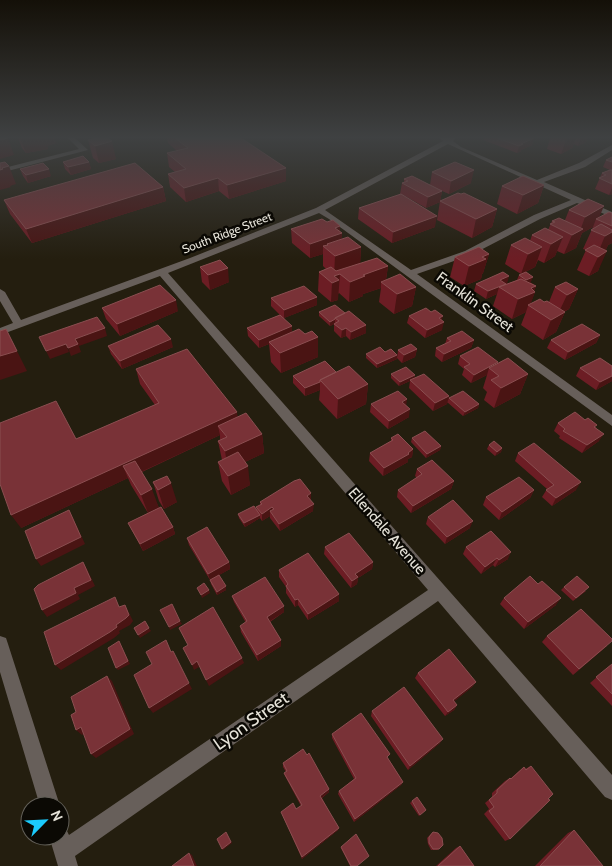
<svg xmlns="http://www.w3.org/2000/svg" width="612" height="866" font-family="Cabin,sans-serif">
<rect width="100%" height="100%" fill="#241e0f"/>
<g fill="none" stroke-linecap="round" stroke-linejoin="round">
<path fill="#675f5a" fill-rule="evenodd" d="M68,138H75L88,150L0,173V169L79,149Z
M440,138H456L453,141L461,147L537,180L579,163L612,145V150L585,167L544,182L612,212V217L577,203L540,219L471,255L417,274L612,415V426L329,219L319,213L168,273L612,775V800L605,797L438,601L75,856L78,866H58L49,836H60V826L66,829L69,835L428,590L160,276L0,335V328L13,323L0,301V289L5,292L21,320L190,258L316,208L443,141ZM448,144L571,200L534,215L465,251L411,270L325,210Z
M0,636L6,638L8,644L60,806H40L0,672Z"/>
</g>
<path fill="#6c1d24" d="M18,138H54L56,143L47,146L48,149L26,153L22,148Z
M167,138H241L286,168V181L229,199L219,191L186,202L170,187L168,174L175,172L169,167L167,153L177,151L168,143Z
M484,138H534L532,145L521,150V151L517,153L483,140Z
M550,138H587L586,142L578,146L574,144L572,148L561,154L547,149Z
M88,140L116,159L99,163L93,158Z
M612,157V194L609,195L595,189L602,173L610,170L603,167L606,160Z
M63,162H89L91,169L71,175L65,169Z
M20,169L51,176L28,183L23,176Z
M432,172L471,183L449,194L442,191L440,202L426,208L403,195L435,227L392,243L358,219L359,208L401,194H400L402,183H404V179L430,185Z
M544,185L538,203L517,214L497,204L502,186Z
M163,187L166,201L32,243L10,214L4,200Z
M461,194L497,209L492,227L472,238L437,220L440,201Z
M569,210L599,218L612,213V243L608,245L605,251L598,271L589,276L577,270L586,250L583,249L593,227L582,233L576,248L564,254L557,251L555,256L544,263L538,260L535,267L521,274L505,264L511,245L530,241L532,235L548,230L552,221L565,220Z
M327,222L340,226V232L342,233L341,239L361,247L360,264L388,266L386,280L416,287L412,306L394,314L379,302L381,288L363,294V296L349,302L339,293L338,294V300L331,302L318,291L319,272L326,269L323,266V254L310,258L292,243L291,229Z
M489,254L483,273L482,274L481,279L464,286L450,277L455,257Z
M200,267L229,282L210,290L202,282Z
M519,275L536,286L534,291L535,292L530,304L544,302H549L555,287L578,289L569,309L564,312H565L556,332L543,340L521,325L526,312L512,319L493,306L497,294L486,299L474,291L476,284H507L517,280Z
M317,297V305L284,318L292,332L318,337V357L281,373L271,362L269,344L259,348L248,336L247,328L280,315L271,306V298Z
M102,308L178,311L120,336L106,319Z
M319,312L345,313L366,325V333L350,340L346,336L341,338L334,331V324L330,326L319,316Z
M409,316L442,320V330L425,338L407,323Z
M600,335L596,343L565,360L547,348L551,340Z
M447,338L474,340L471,348L442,362L435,356L436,348L445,344Z
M108,346L173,347L122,369L111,354Z
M417,349L415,357L402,363L397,358L398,350Z
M385,352L397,355V359L377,368L366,358V354Z
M460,356L497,364L528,374L520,394L494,408L484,400L487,392L483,388L487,375L471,383L462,375L464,369L458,364Z
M612,366V381L596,390L576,376L580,368Z
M136,369L237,417L262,434L264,453L245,462L250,485L231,495L222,481L218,462L222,460L218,441L220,440V435L142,472L159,508L173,527L175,534L143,551L128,523L148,513L131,485L128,478L21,528L76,439L155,405L140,384Z
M336,372L368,384L366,404L337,419L319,400L320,390L305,396L293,383V376Z
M391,374L415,375L414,378L449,396L447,404L433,411L409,388L410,381L399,386L391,378Z
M449,398L479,404L478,408L463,416L447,402Z
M371,404L406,405L409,417L388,429L370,412Z
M558,423L596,427L599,441L582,453L559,438L560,436L554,431Z
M391,438L413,449L412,457L408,459V462L383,476L369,461L370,453L391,441Z
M412,438L441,446L440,450L426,458L411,442Z
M489,445L502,448L501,452L495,456L487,449Z
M518,453L576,490L552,506L542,497L547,489L515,461Z
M417,469L454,481L451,489L411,513L397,497L398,490L417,478L415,476Z
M153,482L177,502L164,509L159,501Z
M534,490L530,498L499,520L483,505L486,497Z
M311,501L313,511L280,531L270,518V516L262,521L260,518L245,527L239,518L238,514L257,510L256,507L260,505V502Z
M428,517L470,528L445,544L426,524Z
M187,538L229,562L230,569L219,575L226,590L217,595L211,584L210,580L189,545Z
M325,547L373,562L372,569L358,578L357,584L351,588L324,554Z
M466,547L508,559L495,567L493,565L481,574L463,554Z
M279,570L339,594V601L308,620L298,605L295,607L286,593V587L279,577Z
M564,587L586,591L573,601L561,590Z
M232,596L284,612L270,622L281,640V646L258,661L241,632L240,626L246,623L234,602Z
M504,598L556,605L524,629L500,604Z
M547,636L607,646L573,675L542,642Z
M612,664V706L590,683Z
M418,673L476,682L472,687L454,701L457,705L454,710L445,716L415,678Z
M372,711L440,743L408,770L371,716Z
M332,734L388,758L403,782L401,785L354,822L338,794L339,791L354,779L332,738Z
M307,755L329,789V792L322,798L338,830L302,859L281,812L296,809L301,806L285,776L284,773L286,772L283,767V763Z
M531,766L510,839L505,841L484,814L489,809L485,803L492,797V793L505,781L510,778H511L524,767L525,769Z
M417,797L426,810L419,816L410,803Z
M574,830L603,866H535L568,833Z
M433,832L439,849L437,850H431L428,844L427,838Z
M460,846L474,866H436L456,848Z
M341,847L357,866H350L341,848Z"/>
<path fill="#4a1413" d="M8,138L14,155L0,159V140Z
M20,138H54L56,143L47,146L48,149L26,153Z
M534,138L532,145L521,150V151L517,153L519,146L521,144Z
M567,138H576L572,148L561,154Z
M581,138H587L586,142L578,146Z
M112,141L116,159L99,163L95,146Z
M89,162L91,169L71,175L68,167Z
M9,166L16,184L10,186L11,187L0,190V170L2,168Z
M286,168V181L229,199L227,185Z
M49,169L51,176L28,183L26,175Z
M474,170L471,183L449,194L451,181Z
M218,178L219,191L186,202L184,188Z
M544,185L538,203L517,214L523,195Z
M163,187L166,201L32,243L26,229Z
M612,188V194L609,195Z
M442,191L440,202L426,208L428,197Z
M604,206L598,220L596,219L593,227L582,233L576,248L564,254L572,235L580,231L585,217Z
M497,209L492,227L472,238L476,219Z
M437,216L435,227L392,243L393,232Z
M340,226V233H342L341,247L328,245L327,244V249L323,246V254L310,258V244L335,228Z
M612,232V243L608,245L606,250L597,255L605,236Z
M563,237L555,256L544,263L551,244Z
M361,247L360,266L334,276L335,256Z
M542,247L535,267L521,274L528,254Z
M607,251L598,271L589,276L598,257Z
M489,254L483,273L482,274L481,279L464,286L469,266L482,257Z
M388,266L385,285L381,282V288L363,294V296L349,302L350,282L363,275Z
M228,268L229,282L210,290L208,275Z
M340,274L338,300L331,302L332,283L334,276Z
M509,276L507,284L499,287L497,294L486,299L488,291L500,280Z
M533,277L530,284L523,287L526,280Z
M536,286L534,292H535L530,306H528L526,312L512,319L518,299L531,288Z
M416,287L412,306L394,314L397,294Z
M578,289L569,309L558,314L567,295Z
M317,297V305L284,318V310Z
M176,300L178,311L120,336L117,324Z
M565,312L556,332L543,340L551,320Z
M443,316L441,323L444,322L442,330L425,338L427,330L439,318Z
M335,320V324L330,326V322Z
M366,325V333L350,340L351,332Z
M292,326V334L269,342V344L259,348V340Z
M105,328L107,336L79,346L81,352L71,356L68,348L75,339Z
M346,328V336L341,338L342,330Z
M6,329L27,371L0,380V356Z
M600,335L596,343L565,360L568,352Z
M318,337V357L281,373L280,353Z
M171,339L173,347L122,369L120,361Z
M474,340L471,348L442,362L444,354Z
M66,344L69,352L50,359L46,351Z
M417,349L415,357L402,363L404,355Z
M397,355V359L377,368V364Z
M498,362L495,370L489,368L487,375L471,383L474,375Z
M528,374L520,394L494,408L501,388Z
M415,375L414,379L399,386L400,382Z
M612,376V381L596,390L600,382Z
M320,382V390L305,396V388Z
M368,384L366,404L337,419L338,399Z
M449,396L447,404L433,411L435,403Z
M407,399L406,407L402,402Z
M479,404L478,408L463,416L465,412Z
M410,409L409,417L388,429L389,421Z
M237,412L239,426H218L220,435L130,477L123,466L128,478L21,528L11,515Z
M262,434L264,453L228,470L225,451Z
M604,434L599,441L582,453L587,445Z
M441,446L440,450L426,458L427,454Z
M502,448L501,452L495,456L497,452Z
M413,449L412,457L408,459V462L383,476L384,468Z
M248,466L250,485L231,495L228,476Z
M454,481L451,489L411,513L413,506Z
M581,482L576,490L552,506L556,498Z
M171,483L177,502L164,509L158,490Z
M152,489L159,508L148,513L141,495Z
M534,490L530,498L499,520L502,512Z
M311,493V501L307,496Z
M314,504L313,511L280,531L279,524Z
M272,507L273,514L270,511V516L262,521V514Z
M69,510L73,518L85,544L41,566L36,559Z
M260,515V518L245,527L244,523Z
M473,521L470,528L445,544L447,537Z
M173,527L175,534L143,551L140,544Z
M511,552L508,559L495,567L499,560Z
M497,558L493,565L481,574L485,567Z
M83,562L87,569L95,586L78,595L80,599L47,617L42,610L74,588Z
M229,562L230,569L210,580L208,574Z
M373,562L372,569L358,578L357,584L351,588L352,581L355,574Z
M226,586V590L217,595V592Z
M209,590L210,593L202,598L201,595Z
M339,594V601L308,620V614Z
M561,598L556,605L524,629L528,622Z
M298,599V605L295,607V600Z
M125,605L133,621L130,625L119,631L120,633L114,638L61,670L55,665L116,625Z
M284,606V612L267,623V617Z
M180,621L182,624L170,630L169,627Z
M149,628L151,631L140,638L138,635Z
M281,640V646L258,661L257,655Z
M119,641L130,664L118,670L116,668Z
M242,658L244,663L209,686L206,680Z
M197,661L199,667L194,670L192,665Z
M107,676L112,681L134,734L96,758L91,754Z
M476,682L472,687L450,705L453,700Z
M189,683L192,689L153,713L149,708Z
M457,705L454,710L445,716L448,712Z
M81,727L86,732L82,735L76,730Z
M443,739L440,743L408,770L410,766Z
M403,782L401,785L354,822L355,819Z
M329,789V792L320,799V796Z
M339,828L338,830L302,859V857Z
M226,832L232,843L223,850L222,849Z
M189,853L192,855L197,866H194Z"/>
<path fill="#793237" stroke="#8a4e50" d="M0,138H8L0,140Z
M98,138H107L112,141L95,146L88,140Z
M175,138H241L286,168L227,185L218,178L184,188L168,174L186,169L167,153L188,148Z
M497,138H534L521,144H523L519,146Z
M83,156L89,162L68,167L63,162Z
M612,157V162L606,160Z
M5,162L9,166L2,168L3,169L0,170V163Z
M455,162L474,170L451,181L432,172Z
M43,163L49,169L26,175L20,169Z
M135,163L163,187L26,229L4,200Z
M610,170H612V184L599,178L606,175L602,173Z
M412,176L442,191L428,197L402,183L408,181L404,179Z
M523,176L544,185L523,195L502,186Z
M458,193L461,194L464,193L497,209L476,219L440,201Z
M401,194L437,216L393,232L359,208Z
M588,199L604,206L585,217L569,210Z
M609,212L612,213V226L596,219Z
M559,218L583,229L572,235L550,224L555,222L552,221Z
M322,219L327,222L333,220L340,226L335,228L342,233L310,244L291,229Z
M601,224L612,230V232L605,236L591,230Z
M545,228L563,237L551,244L532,235Z
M348,237L361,247L335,256L323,246L328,245L327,244Z
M525,238L542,247L528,254L511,245Z
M594,245L607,251L598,257L585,250Z
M479,247L489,254L482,257L486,259L469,266L455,257Z
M377,258L388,266L363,275L365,276L350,282L340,274L334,276L339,280L332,283L319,272L331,267L336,271Z
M220,260L228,268L208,275L200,267Z
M503,272L509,276L500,280L506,284L488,291L476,284Z
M526,272L533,277L526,280L519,275Z
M400,274L416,287L397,294L381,282Z
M521,279L536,286L531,288L535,292L518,299L499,287Z
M566,282L578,289L567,295L555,287Z
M160,285L176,300L117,324L102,308Z
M304,286L317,297L284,310L271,298Z
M540,299L544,302L547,301L565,312L551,320L528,305Z
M335,305L345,313L335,318V319L330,322L319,312Z
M426,308L431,312L435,310L443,316L439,318L444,322L427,330L409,316Z
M349,311L366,325L351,332L346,328L342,330L334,324L339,321L335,318Z
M280,315L292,326L259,340L247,328Z
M97,317L105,328L75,339L78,344L68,348L66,344L46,351L39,337Z
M582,324L600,335L568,352L551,340Z
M158,325L171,339L120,361L108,346Z
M6,329L17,351L0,356V331Z
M299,329L305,334L312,331L318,337L280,353L269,342Z
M462,331L474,340L444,354L436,348L451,341L447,338Z
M411,344L417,349L404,355L398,350Z
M380,347L385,352L391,349L397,355L377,364L366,354Z
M478,347L498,362L474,375L464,367L470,364L460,356Z
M187,349L237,412L11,515L0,484V423L56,401L76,439L159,403L136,369Z
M508,358L528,374L501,388L491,380L499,376L489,368Z
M600,358L612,366V376L600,382L580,368Z
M325,361L336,372L320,380V382L305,388L293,376Z
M349,366L368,384L338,399L320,380Z
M406,367L415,375L400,382L391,374Z
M424,374L449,396L435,403L410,380Z
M398,391L407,399L402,402L410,409L389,421L371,404Z
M463,391L479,404L465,412L449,398Z
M575,412L585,420L588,418L597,425L594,427L604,434L587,445L563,431L565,429L558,423Z
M246,413L262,434L225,451L218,441L227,437L218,426Z
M425,431L441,446L427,454L412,438Z
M398,434L413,449L408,453L409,454L384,468L370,453L393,440L391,438Z
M494,441L502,448L497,452L489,445Z
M534,443L581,482L556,498L546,490L554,485L518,453Z
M238,452L248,466L228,476L218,462Z
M432,460L454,481L413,506L398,490L422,474L417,469Z
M135,461L152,489L141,495L123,466Z
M167,476L171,483L158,490L153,482Z
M519,477L534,490L502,512L486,497Z
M300,479L311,493L307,496L314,504L279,524L270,511L274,509L272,507L262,514L256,507L262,504L260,502L294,481Z
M453,500L473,521L447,537L428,517Z
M254,506L260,515L244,523L238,514Z
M161,507L173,527L140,544L128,523Z
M69,510L81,537L36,559L25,531Z
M207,527L229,562L208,574L187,538Z
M491,531L511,552L499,560L497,558L485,567L466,547Z
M349,533L373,562L355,574L358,577L352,581L325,547Z
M308,553L339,594L308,614L298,599L295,600L286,586L288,584L279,570Z
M83,562L91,580L74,588L76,593L42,610L34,589L38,585Z
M219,575L226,586L217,592L210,580Z
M530,576L538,584L542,581L561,598L528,622L504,598Z
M577,576L589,587L576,598L564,587Z
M265,577L284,606L267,617L281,640L257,655L240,626L247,621L232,596Z
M204,583L209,590L201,595L197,588Z
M115,597L119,607L125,605L129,615L126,618L116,625L117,627L110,632L55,665L44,632Z
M172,604L180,621L169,627L160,610Z
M213,607L242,658L206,680L197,661L192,665L183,648L188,645L179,628Z
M581,609L612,639V641L579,669L547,636Z
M145,621L149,628L138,635L134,628Z
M166,640L171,652L173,651L189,683L149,708L134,675L152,664L146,652Z
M119,641L128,661L116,668L108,648Z
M449,649L476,682L453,700L457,705L448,712L418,673Z
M612,664V694L596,677Z
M107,676L130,729L91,754L81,727L76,730L71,715L76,712L71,697Z
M404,687L443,739L410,766L372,711Z
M361,713L390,754L387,757L403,782L355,819L339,791L356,778L332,734Z
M303,749L307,755L309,753L329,789L320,796L339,828L302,857L281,812L293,803L296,809L302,805L284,773L287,771L283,763Z
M531,766L553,794L548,799L550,800L510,839L489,811L494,807L489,800L497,793V790L510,778L511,779L524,767L526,770Z
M417,797L426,810L420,815L412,801Z
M574,830L603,866H540Z
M226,832L231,842L222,849L217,839Z
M433,832L438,833L442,838L443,845L439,849H433L429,843V837Z
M356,834L369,856L357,866H351L341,847Z
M460,846L474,866H438Z
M189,853L194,866H172Z"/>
<linearGradient id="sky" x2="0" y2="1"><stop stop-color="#141008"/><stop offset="0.53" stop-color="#3f4142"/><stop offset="1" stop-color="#3f4142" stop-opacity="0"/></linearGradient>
<rect width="612" height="259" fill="url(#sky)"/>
<g text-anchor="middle" stroke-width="5" stroke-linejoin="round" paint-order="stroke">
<g font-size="12" fill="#e6e3d9" stroke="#0b0904">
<text transform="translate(227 233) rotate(-21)" y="4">South Ridge Street</text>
</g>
<g font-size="15" fill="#e6e3d9" stroke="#0b0904">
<text transform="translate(475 302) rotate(36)" y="5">Franklin Street</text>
<text transform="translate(387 531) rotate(49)" y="5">Ellendale Avenue</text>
</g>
<g font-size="18" fill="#e6e3d9" stroke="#0b0904">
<text transform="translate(251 721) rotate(-35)" y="6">Lyon Street</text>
</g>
</g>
<g transform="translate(45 821) rotate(66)"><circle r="24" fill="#0b0904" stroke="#636059"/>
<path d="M0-4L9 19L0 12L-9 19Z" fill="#1bcafc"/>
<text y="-8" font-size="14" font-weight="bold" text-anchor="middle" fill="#e6e3d9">N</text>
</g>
</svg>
